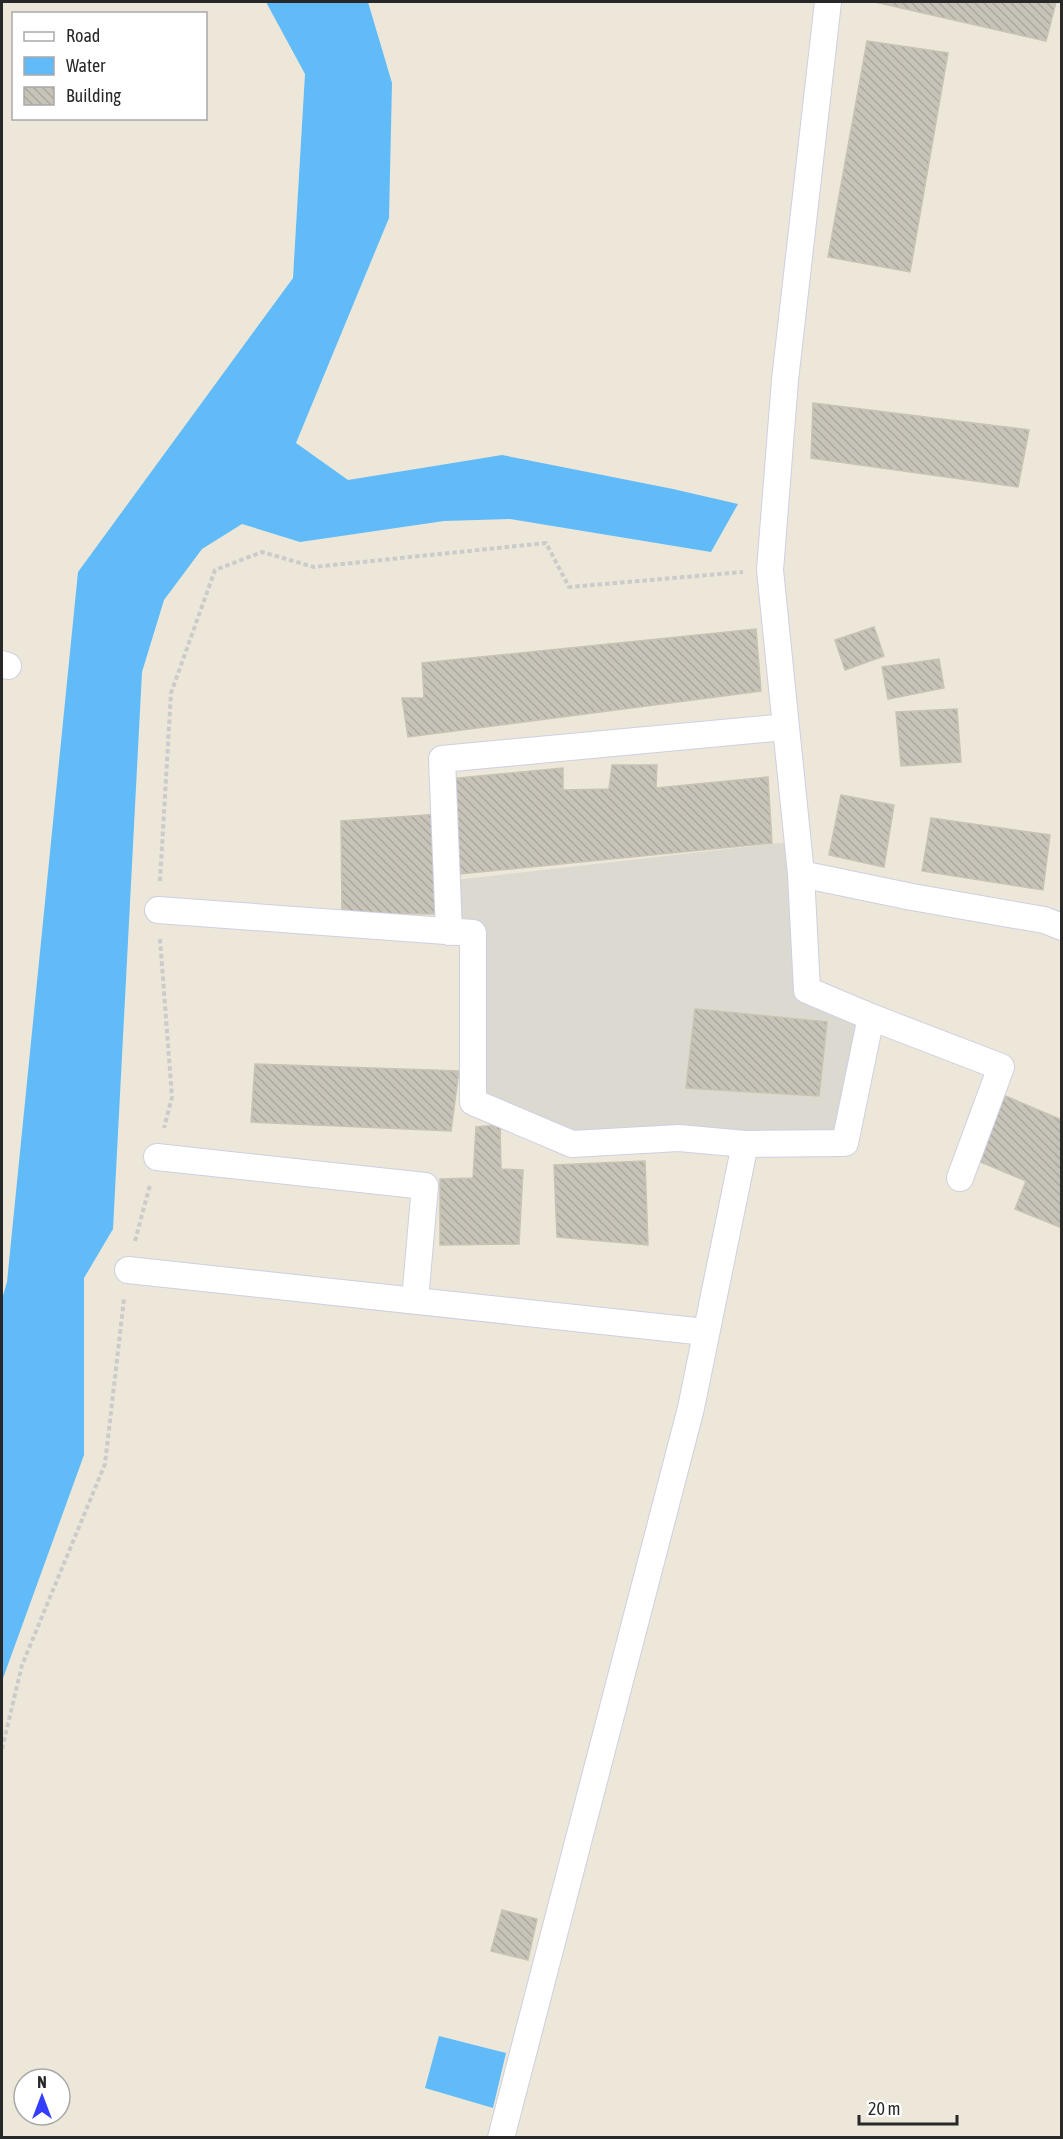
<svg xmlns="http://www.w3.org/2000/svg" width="1063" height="2139" font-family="'Asap Condensed',sans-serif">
<defs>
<pattern id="building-back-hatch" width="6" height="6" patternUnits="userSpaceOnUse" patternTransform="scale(1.5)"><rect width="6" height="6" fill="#c7c3b8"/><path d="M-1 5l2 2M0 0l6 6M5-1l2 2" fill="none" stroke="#aba89e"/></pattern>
</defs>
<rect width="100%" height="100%" fill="#ece7d8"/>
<path fill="#dcd9d0" d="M798,841L807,990L871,1017L845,1143L601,1144L473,1102V934L449,932L447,881Z"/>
<path fill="#61bbf9" d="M266,2H368L392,83L389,218L296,443L348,480L502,455L673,489L738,504L711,552L510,519L444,521L300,542L242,524L202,549L164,600L142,672L113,1229L84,1278V1455L2,1681V1299L7,1282L78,572L293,278L305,74Z
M439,2036L506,2053L493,2108L425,2088Z"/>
<path fill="url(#building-back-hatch)" stroke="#c8c3b2" stroke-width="1.5" d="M875,2H1056L1046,41Z
M867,41L948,53L910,272L828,257Z
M813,403L1029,430L1018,487L811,458Z
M874,627L884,656L845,670L835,640Z
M756,629L761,691L408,737L402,698H424L422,663Z
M939,659L944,688L888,699L882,667Z
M957,709L961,762L901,766L896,712Z
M612,765H657L656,788L768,777L772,843L460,874L449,779L563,768V790L609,789Z
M841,795L894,805L884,867L829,855Z
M440,814L441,914L342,913L341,821Z
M931,818L1050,835L1043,890L922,871Z
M695,1009L827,1022L819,1096L686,1088Z
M255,1064L459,1071L451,1131L251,1122Z
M1003,1095L1062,1120V1228L1015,1209L1026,1181L976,1160Z
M500,1125L501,1169L523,1170L519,1244L440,1245V1179L473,1178L476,1127Z
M645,1161L648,1245L557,1237L554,1165Z
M502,1910L537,1919L528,1960L491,1951Z"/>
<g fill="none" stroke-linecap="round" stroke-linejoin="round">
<defs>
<path id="minor" d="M2,664L8,666
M801,874L912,897L1044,920L1062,927
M158,910L473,933V1102L572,1144L679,1138L745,1144L845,1143L871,1017L807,990L801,874L770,570L785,380L828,2
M449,932L442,759L786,727
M871,1017L1001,1067L960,1178
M157,1157L425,1186L415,1300
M128,1270L705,1332
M501,2138L691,1408L745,1144"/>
</defs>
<use href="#minor" stroke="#cecfe3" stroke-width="28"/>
<path stroke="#cbcbcb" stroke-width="4" stroke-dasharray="4.5 3" stroke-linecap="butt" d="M160,881L171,693L215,570L262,552L314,567L546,543L569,587L743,572
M160,939L172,1097L164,1128
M135,1241L150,1185
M2,1749L22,1665L105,1464L124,1299"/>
<use href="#minor" stroke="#fff" stroke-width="26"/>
</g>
<rect width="1063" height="2139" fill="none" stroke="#282828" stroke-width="6"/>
<rect x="12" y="12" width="195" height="108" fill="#ffffff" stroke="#a9a9a9" stroke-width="1.5"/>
<rect x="24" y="32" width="30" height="9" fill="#ffffff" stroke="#a9a9a9" stroke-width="1.5"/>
<text x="66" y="42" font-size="18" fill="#282828">Road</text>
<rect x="24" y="57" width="30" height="18" fill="#61bbf9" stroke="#a9a9a9" stroke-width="1.5"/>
<text x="66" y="72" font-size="18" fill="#282828">Water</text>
<rect x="24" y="87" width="30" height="18" fill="url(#building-back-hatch)" stroke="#a9a9a9" stroke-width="1.5"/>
<text x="66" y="102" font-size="18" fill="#282828">Building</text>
<g transform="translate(42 2097)"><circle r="28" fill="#ffffff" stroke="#a9a9a9" stroke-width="1.5"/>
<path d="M0-4.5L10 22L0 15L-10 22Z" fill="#333cff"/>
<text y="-9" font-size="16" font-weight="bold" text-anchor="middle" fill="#282828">N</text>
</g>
<path d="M859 2115v9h98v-9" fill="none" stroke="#282828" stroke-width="3"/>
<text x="868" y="2115" font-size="18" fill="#282828" stroke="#ffffff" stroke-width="4.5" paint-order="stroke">20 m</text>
</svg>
